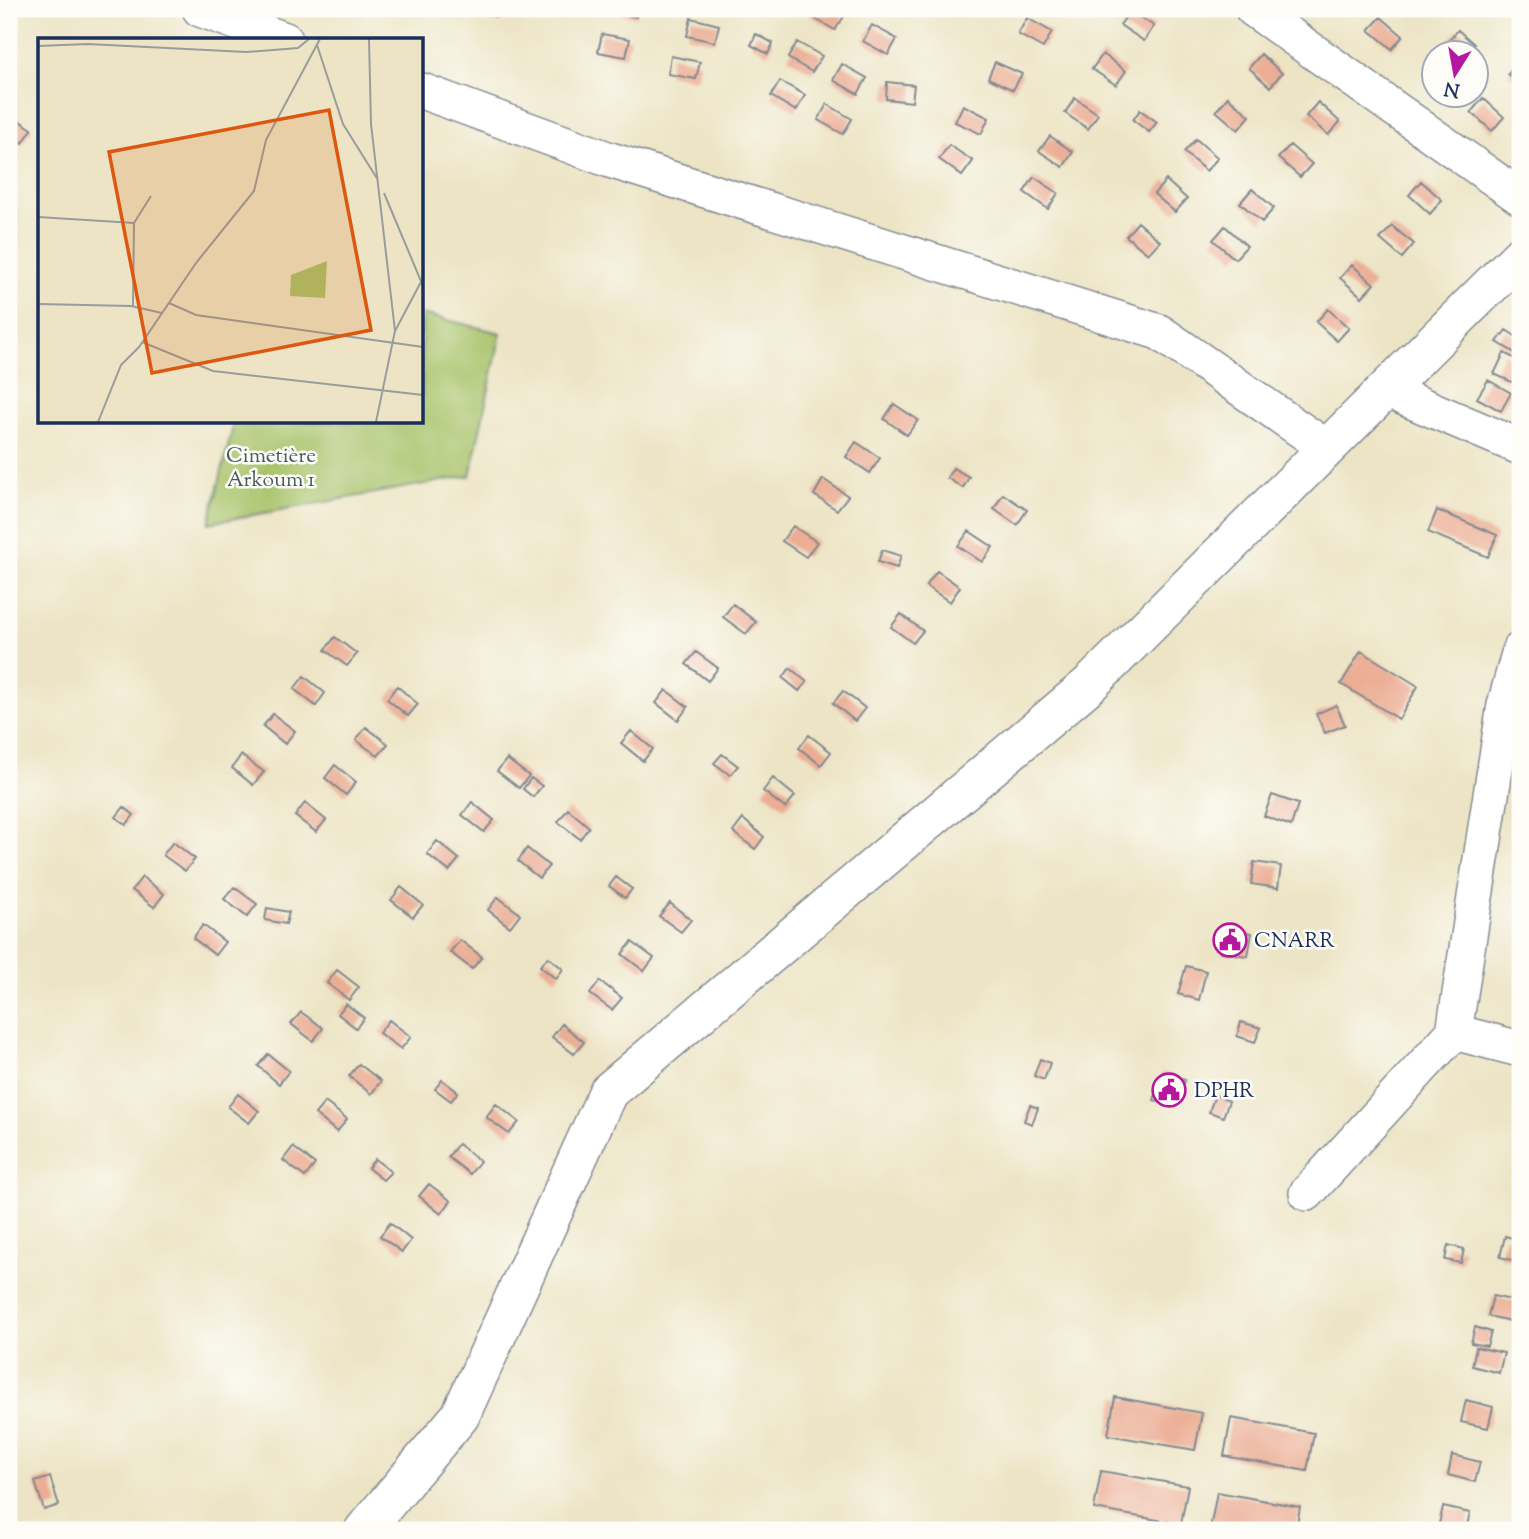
<svg xmlns="http://www.w3.org/2000/svg" width="1529" height="1539" font-family="'Sorts Mill Goudy',serif">
<rect width="100%" height="100%" fill="#fdfcf7"/>
<filter id="ink" filterUnits="userSpaceOnUse"><feTurbulence type="fractalNoise" baseFrequency=".0143" numOctaves="2"/><feDisplacementMap in="SourceGraphic" scale="14" xChannelSelector="R" yChannelSelector="G"/><feConvolveMatrix kernelMatrix="1 2 1 2 8 2 1 2 1" color-interpolation-filters="sRGB"/></filter>
<filter id="wash" filterUnits="userSpaceOnUse"><feTurbulence type="fractalNoise" baseFrequency=".00686" numOctaves="4" result="noise"/><feDisplacementMap in="SourceGraphic" scale="28" xChannelSelector="R" yChannelSelector="G"/><feGaussianBlur stdDeviation="1.57" result="paint"/><feColorMatrix in="noise" values="0 0 0 0 0 0 0 0 0 0 0 0 0 0 0 0 0 1.4 0 .05"/><feComposite in="paint" operator="in"/></filter>
<g filter="url(#wash)">
<rect width="100%" height="100%" fill="#ece4c4"/>
<path fill="#a8c36a" stroke="#627964" stroke-width="2" d="M422,314L501,333L470,476L209,523L234,422H422Z"/>
<g id="blocks">
<path fill="#ebad94" d="M469,9H499L497,17L469,11Z
M609,9H638L636,17L608,12Z
M815,9H834L845,15L835,30L810,16Z
M1130,11L1154,26L1144,41L1120,25Z
M1381,17L1403,36L1392,49L1369,30Z
M691,18L719,25L715,42L687,36Z
M1027,18L1052,32L1043,48L1018,34Z
M872,25L897,39L888,55L863,41Z
M1458,30L1474,44L1467,52H1463L1449,40Z
M602,34L630,39L626,57L598,52Z
M756,34L773,43L768,54L751,45Z
M797,42L822,56L812,72L788,58Z
M1103,54L1126,71L1116,85L1092,69Z
M1261,54L1282,73L1270,87L1249,68Z
M671,56L700,62L696,79L668,74Z
M1520,60V85L1508,74Z
M995,62L1022,74L1013,90L988,78Z
M842,64L867,78L858,94L833,80Z
M780,81L805,95L796,111L771,96Z
M887,82L914,85L912,102L886,99Z
M1228,97L1250,116L1238,130L1216,111Z
M1075,98L1098,114L1088,129L1065,113Z
M1483,98L1504,117L1492,131L1471,112Z
M1318,102L1340,122L1328,135L1306,116Z
M827,104L852,119L843,134L818,120Z
M963,105L989,118L981,134L955,122Z
M1140,110L1157,122L1149,132L1133,120Z
M9,114L32,129L23,143L9,134Z
M1050,136L1073,152L1063,167L1039,151Z
M1196,139L1218,158L1206,171L1184,152Z
M949,145L973,161L962,176L939,159Z
M1290,145L1312,164L1300,177L1278,158Z
M1034,177L1058,193L1048,209L1024,192Z
M1166,180L1187,199L1175,212L1154,194Z
M1421,181L1442,200L1430,214L1409,195Z
M1252,189L1274,208L1262,222L1240,203Z
M1138,222L1160,241L1148,254L1126,236Z
M1225,226L1247,246L1235,259L1213,240Z
M1392,226L1414,244L1402,258L1380,239Z
M1352,265L1374,284L1362,297L1340,278Z
M1328,309L1349,328L1337,341L1316,322Z
M1506,330L1520,339V344L1515,353L1497,342Z
M1504,353L1520,361V369L1514,383L1494,374Z
M1488,380L1511,393L1501,411L1477,398Z
M894,404L918,420L907,435L884,419Z
M856,442L880,458L870,473L846,457Z
M953,468L969,477L963,488L947,478Z
M823,479L848,496L837,510L814,495Z
M1003,494L1027,510L1017,525L994,509Z
M1437,510L1497,535L1488,557L1428,532Z
M793,526L817,542L806,557L782,541Z
M969,531L993,547L982,562L958,546Z
M882,550L901,556L897,568L878,562Z
M937,571L960,587L950,602L926,586Z
M733,604L756,622L746,634L723,617Z
M901,614L923,631L913,643L891,627Z
M335,637L357,654L347,666L325,650Z
M1361,651L1418,686L1399,719L1341,684Z
M696,652L718,668L708,681L686,664Z
M790,668L807,682L799,691L783,678Z
M304,676L325,693L316,706L294,689Z
M397,686L418,704L408,716L387,699Z
M666,690L688,707L678,720L656,703Z
M843,691L865,708L855,721L833,703Z
M1336,705L1345,725L1325,733L1316,714Z
M273,714L295,731L285,744L263,726Z
M366,727L388,744L378,756L356,740Z
M631,731L653,749L643,761L621,743Z
M809,735L831,752L821,765L799,748Z
M722,754L738,766L730,775L714,763Z
M241,755L264,772L253,785L232,768Z
M507,759L529,776L519,788L497,771Z
M335,765L356,782L346,795L325,778Z
M531,778L542,786L533,797L523,789Z
M773,778L795,796L785,808L763,791Z
M1272,795L1298,804L1291,826L1264,816Z
M472,802L494,820L484,832L462,815Z
M305,803L326,820L316,832L295,816Z
M124,807L134,815L126,825L116,817Z
M568,809L589,827L580,839L558,822Z
M743,819L764,837L755,849L733,832Z
M437,841L459,859L449,871L427,854Z
M173,842L195,859L185,871L163,855Z
M527,848L549,866L539,878L518,861Z
M1254,862L1281,866L1278,888L1251,884Z
M142,877L164,894L154,907L132,890Z
M616,877L632,889L625,898L609,886Z
M234,887L257,904L247,917L224,899Z
M401,887L423,905L413,917L391,900Z
M498,897L520,914L510,927L488,910Z
M670,903L691,920L681,932L659,916Z
M267,908L289,912L286,924L265,920Z
M203,925L225,942L215,955L193,938Z
M1223,928L1252,933L1248,956L1220,952Z
M460,940L482,957L472,969L450,952Z
M632,942L654,958L644,971L622,954Z
M548,957L563,969L556,979L540,966Z
M1186,966L1206,971L1199,1000L1178,994Z
M337,970L359,987L349,1000L327,983Z
M600,981L622,998L612,1010L590,994Z
M346,1004L364,1018L356,1028L338,1014Z
M301,1012L323,1028L313,1041L291,1024Z
M389,1020L411,1037L401,1049L379,1033Z
M1241,1022L1261,1028L1255,1042L1237,1036Z
M562,1024L584,1042L574,1054L552,1037Z
M268,1054L289,1071L279,1084L258,1066Z
M1040,1059L1050,1063L1044,1080L1034,1076Z
M359,1064L381,1081L371,1094L349,1076Z
M1163,1072L1185,1080L1175,1107L1154,1100Z
M442,1080L458,1092L451,1101L435,1089Z
M238,1094L259,1111L249,1123L228,1107Z
M1215,1095L1229,1101L1223,1117L1209,1112Z
M325,1102L347,1119L337,1132L315,1114Z
M496,1104L519,1122L509,1134L486,1117Z
M1030,1105L1038,1108L1032,1124L1024,1121Z
M458,1144L480,1161L470,1174L448,1157Z
M293,1147L315,1164L305,1177L283,1160Z
M375,1159L391,1172L383,1180L368,1168Z
M429,1184L451,1201L441,1214L419,1196Z
M390,1223L411,1240L402,1252L380,1236Z
M1505,1236L1520,1240V1262L1500,1257Z
M1448,1245L1464,1249L1461,1263L1445,1260Z
M1493,1296L1520,1302L1515,1322L1488,1316Z
M1475,1327L1491,1332L1487,1346L1471,1343Z
M1476,1347L1504,1353L1499,1373L1472,1366Z
M1115,1397L1202,1413L1195,1450L1108,1435Z
M1466,1400L1493,1407L1488,1428L1461,1422Z
M1231,1418L1314,1433L1307,1471L1224,1456Z
M1452,1455L1480,1462L1475,1482L1448,1475Z
M1101,1471L1188,1486L1181,1524L1094,1509Z
M50,1477L59,1505L44,1510L35,1482Z
M1217,1492L1300,1507L1296,1530L1210,1529Z
M1443,1507L1470,1513L1466,1530H1447L1438,1528Z"/>
</g>
</g>
<g filter="url(#ink)">
<use href="#blocks" fill-opacity="0" stroke="#848a91" stroke-width="2"/>
<g fill="none" stroke-linecap="round" stroke-linejoin="round">
<defs>
<path id="minor" d="M200,9L285,40
M1253,9L1520,197
M422,91L610,160L1159,332L1327,448
M1386,390L1520,447
M1454,1032L1520,1049
M1307,1193L1454,1032L1505,705L1520,650"/>
<path id="secondary" d="M364,1530L460,1416L608,1092L1090,684L1520,256"/>
</defs>
<use href="#minor" stroke="#848a91" stroke-width="38"/>
<use href="#secondary" stroke="#848a91" stroke-width="41"/>
<use href="#minor" stroke="#fff" stroke-width="35"/>
<use href="#secondary" stroke="#fff" stroke-width="38"/>
</g>
</g>
<defs>
<symbol id="civic-ring" viewBox="-11 -11 22 22"><circle r="9.5" fill="#fdfcf7" stroke="#b5179e" stroke-width="1.5"/><path d="M-.6-6.5H3V-4.5H.6V-3L4-1V1h2V6H-6V1h2V-1L-.6-3ZM-1.2 2.5V6h2.4V2.5Z" fill="#b5179e"/></symbol>
</defs>
<g fill-rule="evenodd">
<use href="#civic-ring" x="1211" y="921" width="38" height="38"/>
<use href="#civic-ring" x="1150" y="1071" width="38" height="38"/>
</g>
<g text-anchor="middle" stroke-width="5" stroke-linejoin="round" paint-order="stroke">
<g font-size="21" fill="#455b62" stroke="#fdfcf7">
<text x="271" y="462">Cimetière<tspan x="271" dy="24">Arkoum 1</tspan></text>
</g>
<g font-size="21" fill="#1b2f5e" stroke="#fdfcf7" text-anchor="start">
<text x="1254" y="947">CNARR</text>
<text x="1194" y="1097">DPHR</text>
</g>
</g>
<g transform="translate(38 38)">
<rect width="385" height="385" fill="#ece4c4"/>
<path d="M289,223L287,260L252,258L253,237Z" fill="#a8c36a"/>
<path fill="none" stroke="#989c9b" stroke-width="2" d="M331,1L333,86L357,293L338,384M279,7L305,86L340,142M0,8L50,6L208,14L260,10L271,1M346,155L385,248M0,179L96,185M131,265L158,277L385,309M0,266L93,268L124,275M95,269L96,185L113,158M357,293L384,242M104,304L175,333L385,357M60,384L83,327L101,309L158,225L216,153L228,102L282,1"/>
<path fill="#de5710" fill-opacity="0.15" stroke="#de5710" stroke-width="3.5" d="M291,72L333,292L114,335L71,114Z"/>
<rect width="385" height="385" fill="none" stroke="#1b2f5e" stroke-width="3.5"/>
</g>
<rect width="1529" height="1539" fill="none" stroke="#fdfcf7" stroke-width="35"/>
<g transform="translate(1455 74) rotate(191)"><circle r="33" fill="#fdfcf7" stroke="#a3aaba" stroke-width="2"/>
<path d="M0-5L12 26L0 18L-12 26Z" fill="#b5179e"/>
<text y="-10" font-size="19" font-weight="bold" text-anchor="middle" fill="#1b2f5e">N</text>
</g>
</svg>
